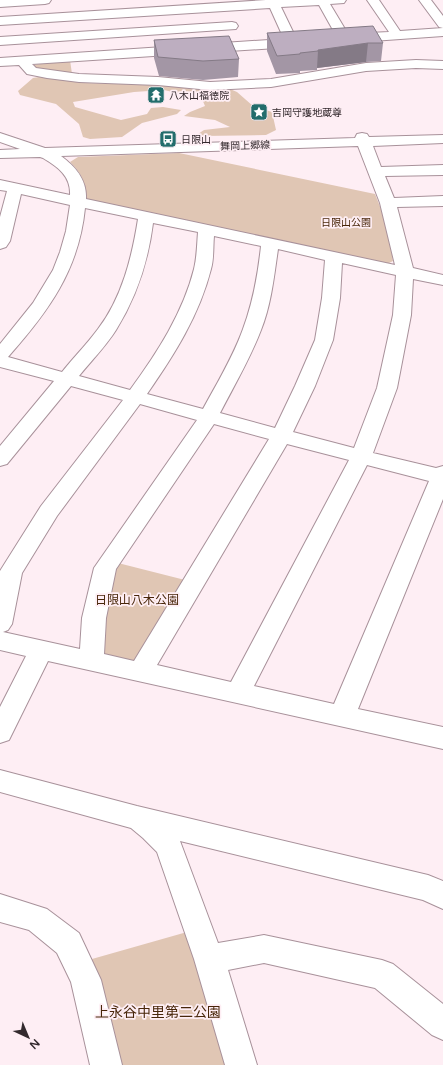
<svg xmlns="http://www.w3.org/2000/svg" width="443" height="1065" font-family="'Varela Round','Noto Sans JP',sans-serif">
<rect width="100%" height="100%" fill="#feeef4"/>
<path fill="#e0c6b4" d="M70,60L72,74L37,69L33,65Z
M39,77L84,83L162,85L193,89H230L237,92L253,106L272,112L276,130L266,135L202,136L198,134L204,130L230,127L215,120L184,116L190,112L205,106L202,99L164,90L134,92L73,102L75,107L121,120L147,114L151,108L163,107L181,110L177,114L142,123L122,137L90,139L83,137L79,124L56,104L20,95L18,91L33,78Z
M179,153L375,194L387,224L393,261L387,264L91,202L85,197C86,182 81,173 70,162L78,157Z
M118,563L185,580L134,665L100,655L101,617Z
M187,932L229,1065H117L92,959Z"/>
<g fill="none" stroke-linecap="round" stroke-linejoin="round">
<defs>
<path id="minor" d="M0,0H51L49,3L45,4L0,7Z
M266,0H346L344,3L330,4L348,34L389,32L367,0H379L400,31L443,28V36L344,43L340,42L338,39L319,5L281,7L296,38L300,39L302,42L300,45L292,47L32,64L36,68L79,74L158,77L210,82L271,79L366,63L416,60L443,61V69L416,68L366,71L271,87L210,90L158,85L79,82L47,78L27,74L19,65L0,66V58L284,39L270,8L0,25V17Z
M419,0H431L443,16V28L439,27Z
M232,22L236,23L238,26L236,29L0,45V37Z
M0,133L45,148L355,138L357,134L362,133L367,134L369,137L443,135V143L373,146L381,167L443,165V175L385,176L394,198L443,196V206L397,207L413,268L443,275V285L413,279L411,315L397,388L373,453L436,468L443,466V499L358,709L443,727V749L48,661L9,740L0,743V707L26,656L0,650V571L41,506L123,400L71,386L7,464L0,466V446L54,381L0,367V344L33,303L53,270L60,252L66,231L70,205L21,194L10,241L6,247L0,249V217L7,191L0,190V180L70,195C71,176 58,167 43,158L40,157L0,158V150L20,149L0,142ZM358,146L380,203L395,265L86,199C87,180 76,167 61,156ZM85,208L138,219C132,257 122,298 98,329C87,344 74,357 62,372L8,357C48,312 79,270 85,208ZM153,223L198,232C197,244 197,257 194,269C183,313 157,353 130,390L79,376C91,361 106,346 116,330C137,296 148,262 153,223ZM214,236L261,246C258,274 253,302 243,329C233,357 217,383 203,409L147,394C174,355 199,316 211,269C214,259 213,246 214,236ZM278,249L325,260L322,298L315,340L295,386L275,428L220,413C234,386 250,359 261,330C271,305 274,277 278,249ZM342,263L396,275L393,315L377,388L354,448L293,432L315,386L333,340L340,298ZM140,404L197,420L94,568L82,618L80,649L3,632L8,630L12,624L22,573L57,516ZM214,424L269,439L134,661L104,654L106,618L116,569ZM287,444L349,460L231,682L157,665ZM367,465L429,481L334,704L254,686Z
M0,770L137,806L428,875L443,881V909L423,900L180,841L218,943L264,935L382,960L393,964L443,1004V1040L432,1035L375,988L264,963L228,970L257,1065H225L194,959L157,852L143,838L131,828L0,792Z
M0,894L47,909L79,933L101,980L122,1065H90L71,982L57,953L29,930L0,922Z"/>
</defs>
<use href="#minor" stroke="#a8919a" stroke-width="2"/>
<use href="#minor" fill="#fff" fill-rule="evenodd"/>
</g>
<path fill="#a396a5" d="M267,33L383,43L381,61L366,62L317,68V70L300,71V73L276,74L267,51Z
M154,40L239,59L238,77L203,80L159,76L154,58Z"/>
<path fill="#847a86" d="M368,43L366,62L317,68L318,51V50Z"/>
<path fill="#bdaec0" stroke="#847a86" d="M373,26L383,43H368L318,50V51L300,53V54L277,56L267,33Z
M229,36L239,59L203,61L158,57L154,40Z"/>
<defs>
<symbol id="temple-square" viewBox="-11 -11 22 22"><rect x="-9" y="-9" width="18" height="18" rx="4" fill="#226d6c" stroke="#feeef4"/><path d="M0-6L5-2H3V0L6.5 2.5H4V6H1.5V3h-3V6H-4V2.5H-6.5L-3 0V-2H-5Z" fill="#fff"/></symbol>
<symbol id="sight-square" viewBox="-11 -11 22 22"><rect x="-9" y="-9" width="18" height="18" rx="4" fill="#226d6c" stroke="#feeef4"/><path d="M0-6L1.8-2.2L6-1.7L2.9 1.2L3.7 5.4L0 3.3L-3.7 5.4L-2.9 1.2L-6-1.7L-1.8-2.2Z" fill="#fff"/></symbol>
<symbol id="bus-square" viewBox="-11 -11 22 22"><rect x="-9" y="-9" width="18" height="18" rx="4" fill="#226d6c" stroke="#feeef4"/><path d="M-5-6H5V4H4V6H2V4H-2V6H-4V4H-5ZM-3.5-4V0h7V-4ZM-3.5 1.2v1.5H-2V1.2ZM2 1.2v1.5H3.5V1.2Z" fill="#fff"/></symbol>
</defs>
<g fill-rule="evenodd">
<use href="#temple-square" x="146" y="85" width="20" height="20"/>
<use href="#sight-square" x="249" y="102" width="20" height="20"/>
<use href="#bus-square" x="158" y="129" width="20" height="20"/>
</g>
<g text-anchor="middle" stroke-width="3.5" stroke-linejoin="round" paint-order="stroke">
<g font-size="10" fill="#33292d" stroke="#feeef4" text-anchor="start">
<text x="169" y="99">八木山福徳院</text>
<text x="272" y="116">吉岡守護地蔵尊</text>
<text x="181" y="143">日限山</text>
</g>
<g font-size="10" fill="#33292d" stroke="#feeef4">
<text transform="translate(245 145) rotate(-2)" y="4">舞岡上郷線</text>
</g>
<g font-size="10" fill="#482609" stroke="#feeef4">
<text x="346" y="226">日限山公園</text>
</g>
<g font-size="12" fill="#482609" stroke="#feeef4">
<text x="137" y="604">日限山八木公園</text>
</g>
<g font-size="14" fill="#482609" stroke="#feeef4">
<text x="158" y="1017">上永谷中里第二公園</text>
</g>
</g>
<g transform="translate(28 1037) rotate(136)" stroke="#feeef4" stroke-width="3" paint-order="stroke">
<path d="M0-3L7 15L0 10L-7 15Z" fill="#33292d"/>
<text y="-6" font-size="11" font-weight="bold" text-anchor="middle" fill="#33292d">N</text>
</g>
</svg>
